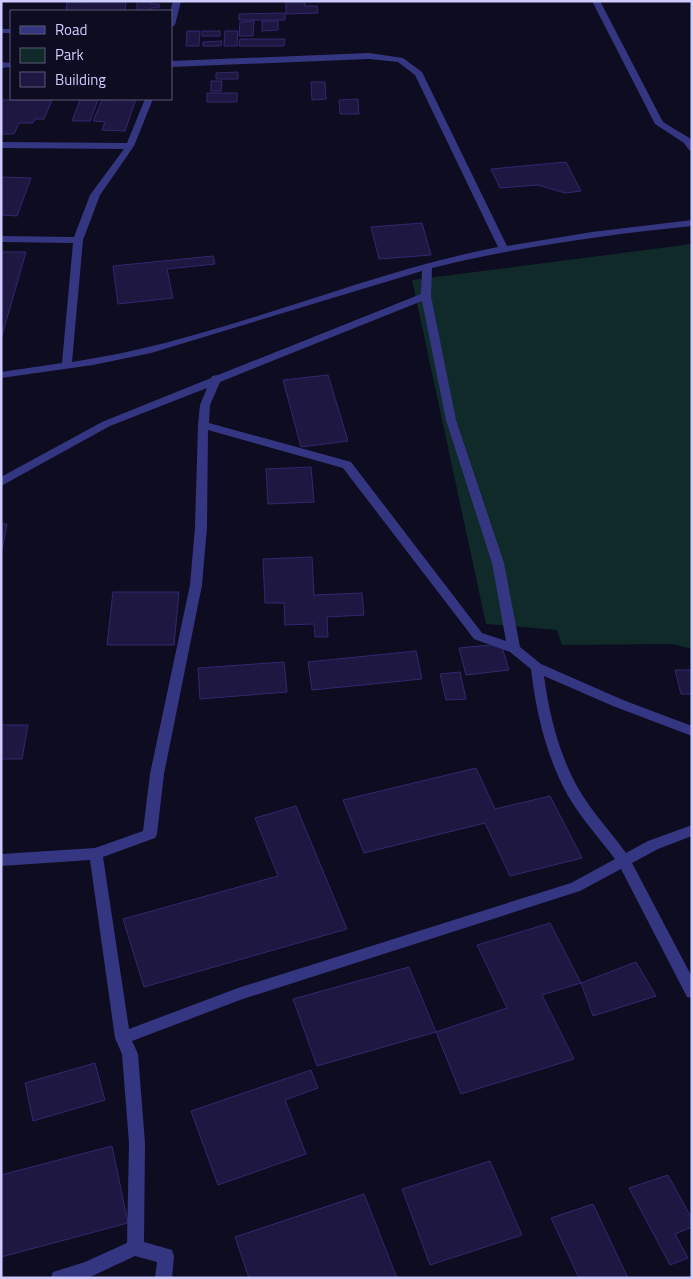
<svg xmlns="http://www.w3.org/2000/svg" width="693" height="1279" font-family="'Titillium Web',sans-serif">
<rect width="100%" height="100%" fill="#0e0c20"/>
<path fill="#0f2a28" d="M692,244V649L673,644L562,645L557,630L486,624L412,280Z"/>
<path fill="#1d1742" stroke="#32286f" d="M126,1L125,11H66L67,2Z
M137,1H151V4H159V8H151V11H137Z
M286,1H305V6H317L318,13L286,14Z
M285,13V20H239V14Z
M254,21L253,36H239L240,22Z
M262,21H278V30L262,31Z
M187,31H200L199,46H186Z
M202,31H220V36H202Z
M225,31H238L237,46H224Z
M240,39H285L284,46H239Z
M222,41L221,46H203V42Z
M238,72V79H216V73Z
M211,81H222L221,91H211Z
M311,82H325L326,99L312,100Z
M207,93H237V102H207Z
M136,99L125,131L102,130L105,122L93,121L102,100Z
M358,99L359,114H340L339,100Z
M1,100H52L44,119H35L33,123H19L14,134H1Z
M80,100H98L90,121H72Z
M566,162L581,191L565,193L538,185L500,188L491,169Z
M1,177L31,178L17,216L1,215Z
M422,223L431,255L379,259L371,227Z
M1,252H26L1,339Z
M213,256L215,264L167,269L173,298L118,304L113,266Z
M328,375L348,441L301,447L283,380Z
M311,467L314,502L268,504L266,469Z
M1,524H7L1,555Z
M312,557L314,595L362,593L364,615L327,617L328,637H315L314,624L285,625L284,603H265L263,559Z
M113,592H179L174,645H107Z
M501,644L509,670L466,675L459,648Z
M416,651L422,679L312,690L308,662Z
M284,662L287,692L200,699L198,668Z
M675,670H692V694H681Z
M460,672L466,699L446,700L440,674Z
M1,725H28L22,759H1Z
M476,768L495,809L550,796L582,858L510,876L485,823L364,853L343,800Z
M296,806L347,929L144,987L123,919L278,876L255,818Z
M550,923L581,983L542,995L574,1059L461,1094L436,1032L507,1008L477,945Z
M636,962L656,996L593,1016L581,983Z
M409,967L436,1032L317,1066L293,999Z
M95,1063L105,1100L33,1121L25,1083Z
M311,1070L318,1088L285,1100L306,1154L218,1185L191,1111Z
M112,1146L128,1223L1,1257V1175Z
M490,1161L522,1235L430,1265L402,1189Z
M668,1175L692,1219V1227L675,1234L688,1258L670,1265L629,1188Z
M364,1194L397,1278H249L235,1237Z
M593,1204L628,1278H579L551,1218Z"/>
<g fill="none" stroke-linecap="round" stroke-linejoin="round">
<path fill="#353681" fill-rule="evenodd" d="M173,1H181L175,25L171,27L170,11Z
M592,1H600L663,122L691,139L692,151L689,150L684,143L655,124Z
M1,29H11V33H1Z
M369,53L403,58L422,72L507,246L592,232L692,220V226C604,235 517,247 432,268L431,296L456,420L504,563L520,647L541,664L623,700L692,726V736L613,706L544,676C549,714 559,754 578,788C591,811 611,832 626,853L648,841L692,825V836L658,849L632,863L692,977V998L687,997L621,869L580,891L240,1000L132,1041L138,1054L145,1143L144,1242L172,1250L174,1256L172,1278H155L157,1262L135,1256L88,1278H51L53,1272L85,1262L127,1243L129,1143L122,1054L115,1038L90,860L1,866V854L95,848L143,831L150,774L190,585L195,527L198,425L200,405L207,388L110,426L1,486V477L102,422L211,378L212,376L218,375L421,294L422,271L151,353L93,365L1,378V372L62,363L73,243L1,242V236L74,237L90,195L124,149L1,148V142L127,143L145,99H153L134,146L100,195L83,240L72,362C218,341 354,275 498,247L415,75L398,62L369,59L171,67V61ZM422,301L446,420L492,563L506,641L482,633L351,462L209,423L210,405L220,382ZM208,430L343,468L474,639L510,652L531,669C536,712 546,755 567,794C580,817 599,838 615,859L571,883L238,988L129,1029L103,857L155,838L157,834L164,774L202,585L207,527Z
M1,62L11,63V67L1,68Z"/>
</g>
<rect width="693" height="1279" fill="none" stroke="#cecbff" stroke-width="5"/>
<rect x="10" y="10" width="162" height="90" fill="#0e0c20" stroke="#5b5879"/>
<rect x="20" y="26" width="25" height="8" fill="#353681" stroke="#5b5879"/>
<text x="55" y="35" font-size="15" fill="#cecbff">Road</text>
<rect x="20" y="48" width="25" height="15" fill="#0f2a28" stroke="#5b5879"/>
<text x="55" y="60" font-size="15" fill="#cecbff">Park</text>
<rect x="20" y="72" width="25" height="15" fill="#1d1742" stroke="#5b5879"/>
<text x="55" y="85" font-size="15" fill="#cecbff">Building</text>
</svg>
